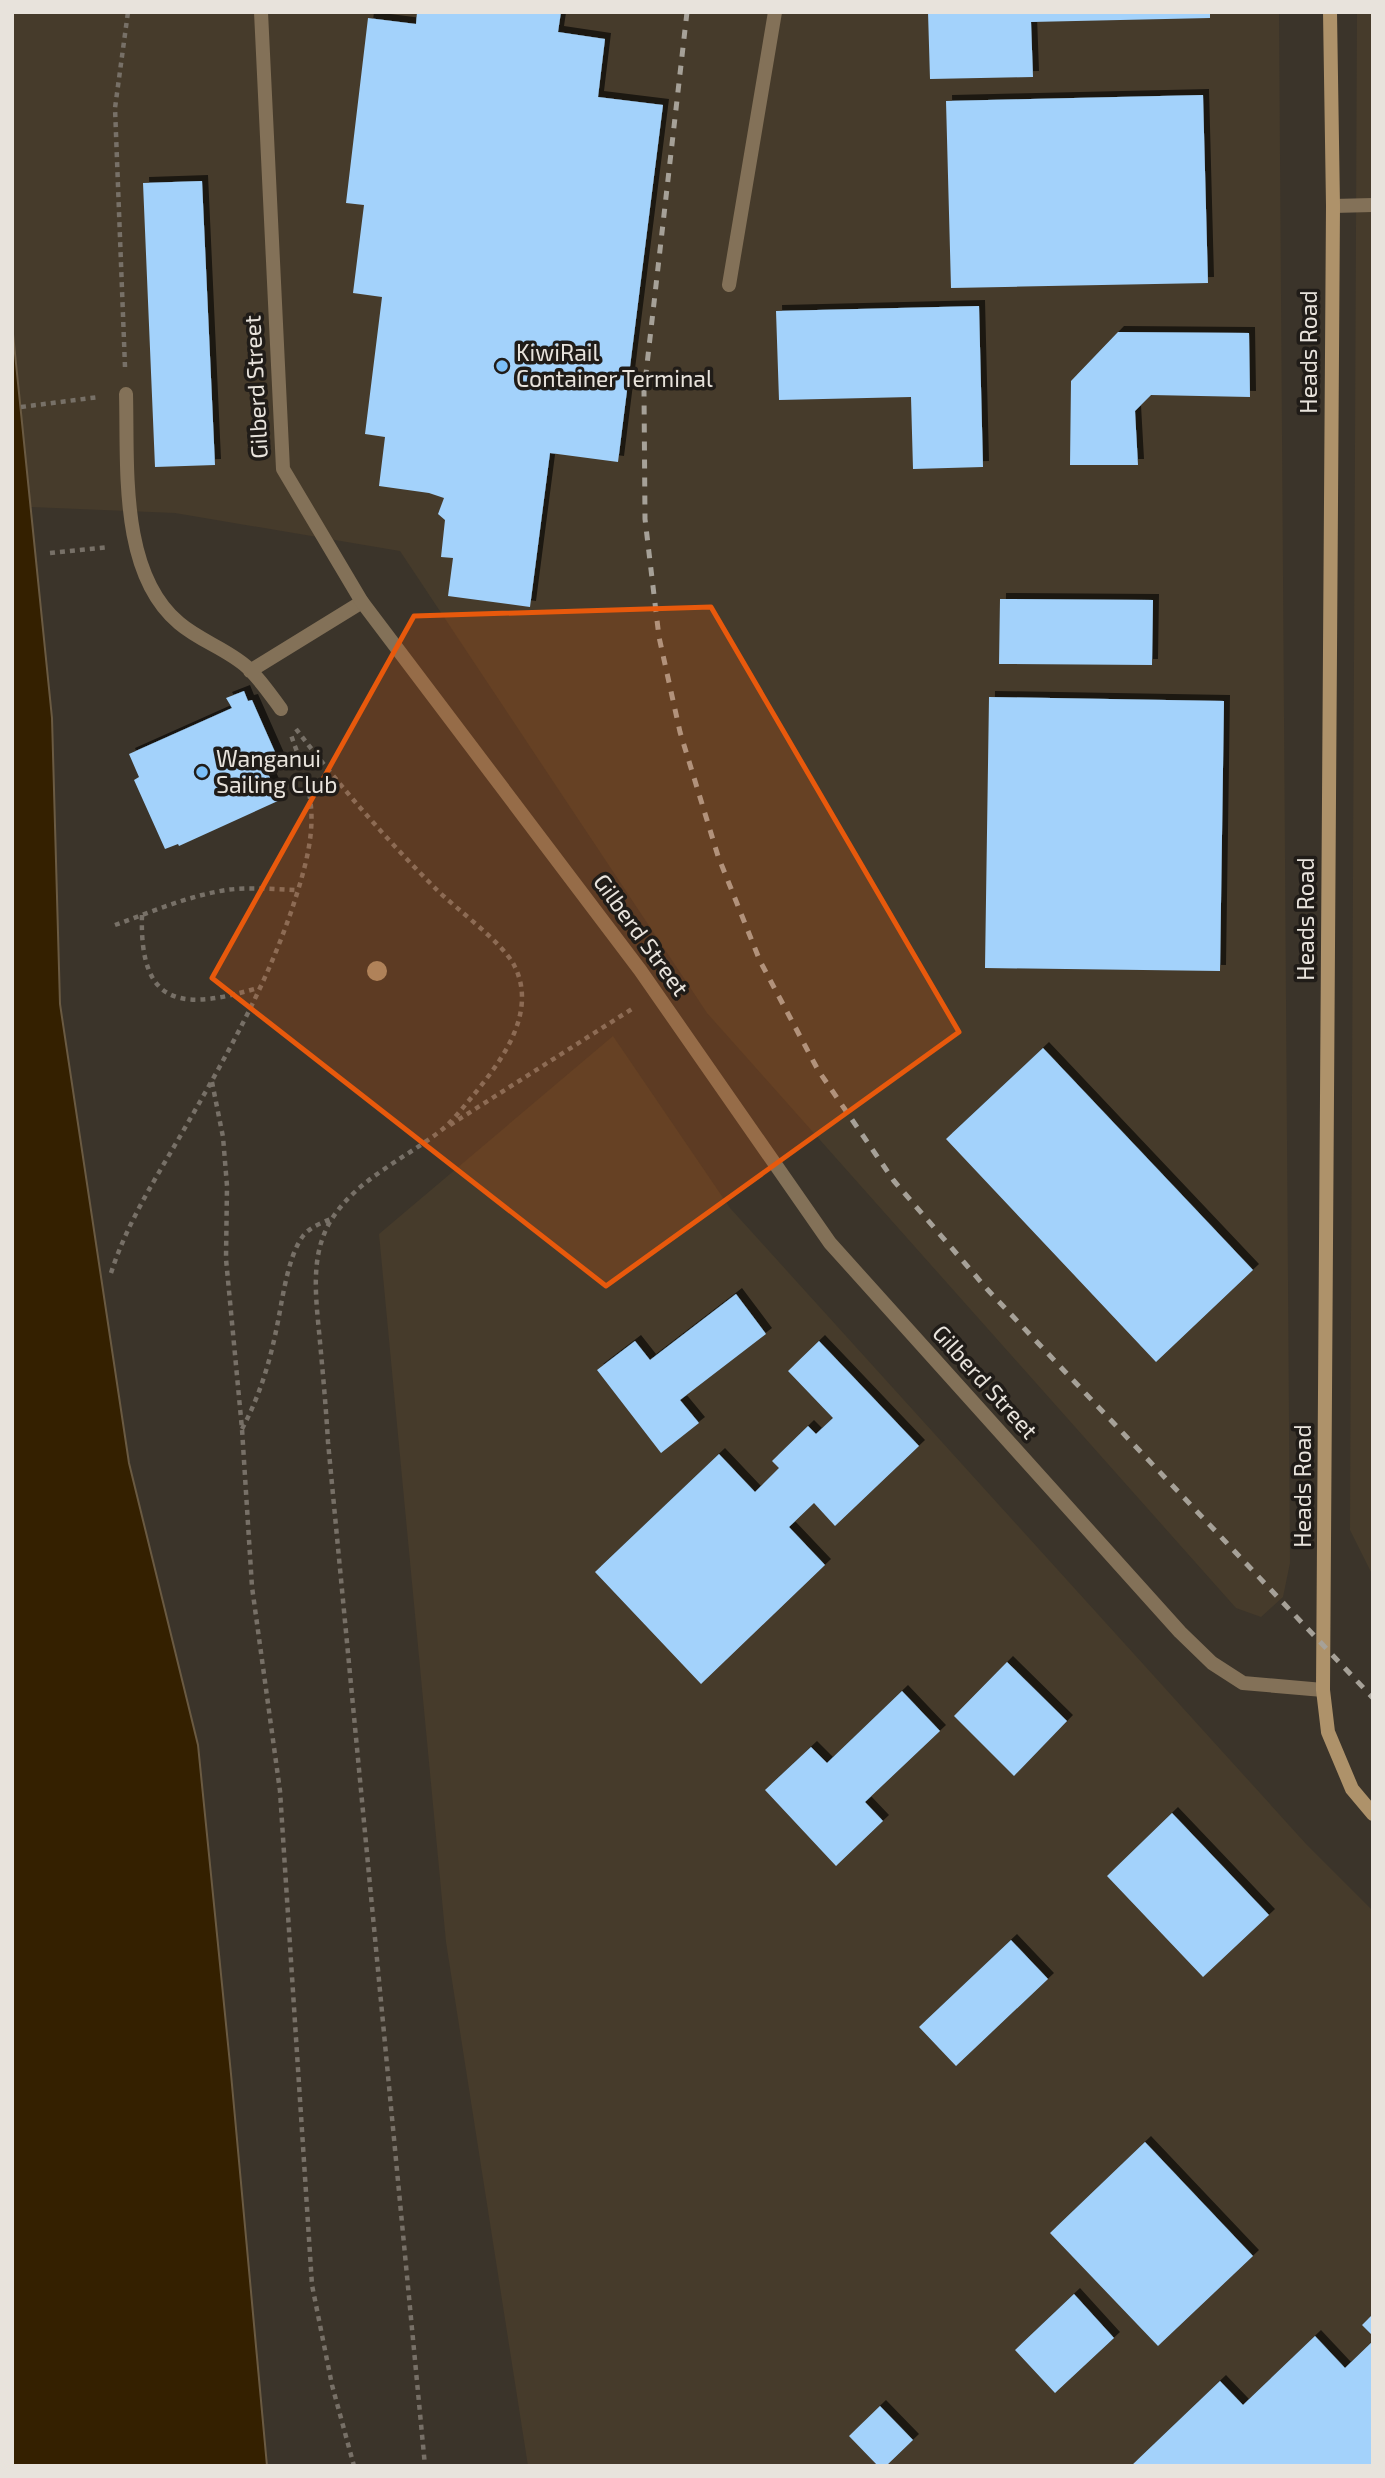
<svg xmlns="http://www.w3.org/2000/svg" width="1385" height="2478" font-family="'Exo 2',sans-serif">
<defs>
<filter id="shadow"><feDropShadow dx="6" dy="-6" stdDeviation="0" flood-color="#0009"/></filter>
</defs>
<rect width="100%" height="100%" fill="#3b342a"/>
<path fill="#463b2b" d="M12,12H1279L1290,1563L1283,1597L1261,1617L1236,1608L707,1013L400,551L175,513L31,507L12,324Z
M1357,12H1373V1576L1350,1530Z
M613,1036L730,1208L1307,1845L1373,1911V2466H528L446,1942L379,1234Z"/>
<path fill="#342000" stroke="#6a5a42" stroke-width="2" d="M12,324L52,718L60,1004L129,1463L198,1745L231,2074L267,2466H12Z"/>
<path fill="#a3d2fb" filter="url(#shadow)" d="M417,12H561L558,32L605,39L598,97L663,105L618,462L550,453L530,607L448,596L453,558L441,557L445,520L438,514L444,498L429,493L379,486L385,437L365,434L382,297L353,293L364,205L346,203L368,18L416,24Z
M928,12H1210V18L1031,22L1033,77L930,79Z
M1203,95L1208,283L951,288L946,101Z
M202,181L215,465L155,467L143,183Z
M979,306L983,467L913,469L911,397L779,400L776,311Z
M1118,332L1249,333L1250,397L1151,395L1135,411L1138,465H1070L1071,381Z
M1000,599L1153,600L1152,665L999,664Z
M244,691L248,701L252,700L279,761L265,767L280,800L179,846L178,844L165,849L134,780L139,777L129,754L232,708L226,698Z
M989,697L1224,701L1220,971L985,968Z
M1043,1048L1253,1270L1156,1362L946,1139Z
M736,1294L766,1334L680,1400L699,1423L661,1453L597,1370L635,1341L650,1360Z
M819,1341L919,1446L835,1526L814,1503L789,1527L825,1565L701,1684L595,1572L719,1454L755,1492L779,1468L772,1461L808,1426L816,1434L833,1418L788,1371Z
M1007,1662L1067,1721L1014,1776L954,1716Z
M902,1691L940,1731L865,1802L883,1821L836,1866L765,1790L811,1747L827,1763Z
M1172,1813L1269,1915L1203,1977L1107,1876Z
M1011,1940L1048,1979L956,2066L919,2027Z
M1145,2142L1253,2256L1158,2346L1050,2233Z
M1074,2294L1114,2338L1055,2393L1015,2350Z
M1373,2314V2336L1362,2325Z
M1315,2336L1345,2368L1373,2341V2466H1131L1220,2381L1243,2405Z
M880,2406L913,2440L886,2466H878L849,2436Z"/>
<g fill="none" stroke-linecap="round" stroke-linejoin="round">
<path stroke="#777067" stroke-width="4.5" stroke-dasharray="5 5" stroke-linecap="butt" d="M125,367L115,108L128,12
M21,407L99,397
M50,553L109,547
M296,729C339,785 385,838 435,888C456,909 502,942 514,965C539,1013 500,1063 471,1098C461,1110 451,1123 439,1132C400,1162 341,1187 323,1237C311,1269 317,1308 320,1342C323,1375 326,1408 328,1442L425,2466
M142,915C139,1010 185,1010 261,987
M115,925C151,912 188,896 226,890C249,887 274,889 297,890
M212,1082L223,1137L227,1186L226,1259L242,1429L252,1587L280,1791L312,2285L332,2385L354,2466
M450,1125L635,1007
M111,1273C128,1220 158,1175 186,1126C227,1055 267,984 293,906C303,875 314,840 311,807C309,782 299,758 291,735
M242,1429C259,1397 269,1365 276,1331C282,1304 287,1257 303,1236C310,1227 321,1223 331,1219"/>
<path stroke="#837158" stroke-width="14" d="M1333,206L1373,205
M126,394C128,466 119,573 179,623C200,641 227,649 247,667C260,679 270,694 281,709
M250,671L362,602"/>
<path stroke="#837158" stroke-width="14" d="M261,12L283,469L362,602L640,970L830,1243L1180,1632L1212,1663L1243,1683L1323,1690
M729,285L775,12"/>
<path stroke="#ae926a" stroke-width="14" d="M1330,12L1333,206L1323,1690L1328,1732L1352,1789L1373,1814"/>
<path stroke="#a6a198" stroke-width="5" stroke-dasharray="9 9" stroke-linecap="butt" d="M687,12L644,391L645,519L659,637L680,732L718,856L760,961L818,1070L894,1181L987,1289L1373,1698"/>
</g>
<circle fill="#a38d6d" cx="377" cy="971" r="10"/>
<path fill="#e8590c" fill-opacity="0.2" stroke="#e8590c" stroke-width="5" stroke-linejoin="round" d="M711,607L959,1032L606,1286L212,978L414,616Z"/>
<g fill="#7abff8" stroke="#201c18" stroke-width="2.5">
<circle cx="502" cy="366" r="7"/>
<circle cx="202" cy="772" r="7"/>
</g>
<g text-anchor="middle" stroke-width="7" stroke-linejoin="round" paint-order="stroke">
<g font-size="23" fill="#e8e3dc" stroke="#201c18">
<text transform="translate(1309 352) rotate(-90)" y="8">Heads Road</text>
<text transform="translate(256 387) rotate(-93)" y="8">Gilberd Street</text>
<text transform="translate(1306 919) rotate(-90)" y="8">Heads Road</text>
<text transform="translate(641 935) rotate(54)" y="8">Gilberd Street</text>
<text transform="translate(985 1382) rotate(48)" y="8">Gilberd Street</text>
<text transform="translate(1303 1486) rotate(-90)" y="8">Heads Road</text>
</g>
<g font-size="23" fill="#e8e3dc" stroke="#201c18" text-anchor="start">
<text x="516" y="361">KiwiRail<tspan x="516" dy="26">Container Terminal</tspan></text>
<text x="216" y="767">Wanganui<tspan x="216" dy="26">Sailing Club</tspan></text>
</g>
</g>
<rect width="1385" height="2478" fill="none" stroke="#e8e3dc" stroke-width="28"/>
</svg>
